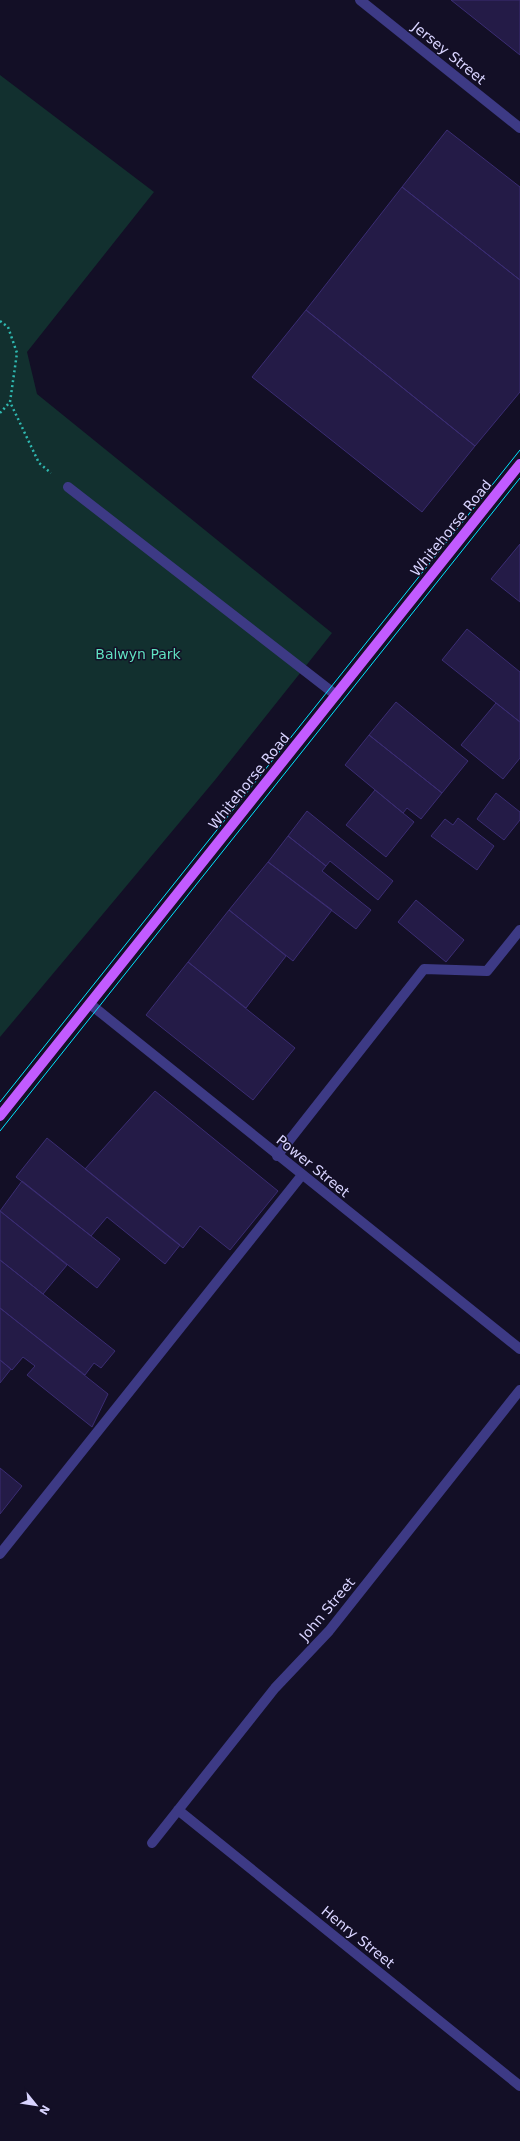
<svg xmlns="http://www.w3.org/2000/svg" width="520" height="2141" font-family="'DejaVu Sans',sans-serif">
<rect width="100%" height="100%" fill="#130f26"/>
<path fill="#12302f" d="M0,75L154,192L27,352L37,394L332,633L215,780L0,1037Z"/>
<path fill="#241b47" stroke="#3b2d73" d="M451,0H520V55Z
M447,130L520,187V280L402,187Z
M402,187L520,280V392L475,446L306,310Z
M306,310L475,446L422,512L252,377Z
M520,544V602L491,579Z
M467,629L520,672V722L442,660Z
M396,702L468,761L442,793L369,735Z
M496,703L520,722V758L503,779L461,745Z
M369,735L442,793L421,819L407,808L403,813L345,765Z
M375,790L414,822L386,857L346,825Z
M496,793L520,812V820L504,840L477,819Z
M307,811L393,881L378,900L330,861L326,866L288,836Z
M458,818L494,846L477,870L431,836L445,819L453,825Z
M288,836L326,866L322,871L371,910L356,929L268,862Z
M268,862L332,910L293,961L229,910Z
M416,900L464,940L446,962L398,922Z
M229,910L286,956L246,1008L188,962Z
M188,962L295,1048L253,1100L146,1015Z
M155,1091L278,1191L230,1250L200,1226L183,1248L85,1169Z
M47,1138L180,1245L165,1264L107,1217L91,1236L16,1177Z
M22,1181L120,1259L97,1288L0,1211Z
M0,1211L67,1265L43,1294L0,1260Z
M0,1260L115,1351L101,1368L94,1363L85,1375L0,1308Z
M0,1308L108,1394L92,1427L27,1375L35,1366L23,1357L12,1370L0,1360Z
M0,1360L11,1369L0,1383Z
M0,1468L22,1486L0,1514Z"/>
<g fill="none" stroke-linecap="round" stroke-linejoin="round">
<path stroke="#2fb8b0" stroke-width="2.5" stroke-dasharray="2 3" stroke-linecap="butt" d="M0,321L8,327L17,353L10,402L39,463L51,473
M0,413L10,402"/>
<path stroke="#3d3a85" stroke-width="10" d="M68,487L336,695
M277,1156L424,969L487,971L520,930
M0,1554L302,1175"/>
<path stroke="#3d3a85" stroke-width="10" d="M360,0L520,128
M90,1004L520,1349
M178,1810L520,2086
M152,1843L275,1688L329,1631L520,1390"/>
<path stroke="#c25bff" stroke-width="10" d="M0,1116L520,464"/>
<path stroke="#00e5ff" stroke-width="1" d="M0,1102L520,450
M0,1131L520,478"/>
</g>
<g text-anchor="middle" stroke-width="3" stroke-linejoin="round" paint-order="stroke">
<g font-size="14" fill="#d9d4ff" stroke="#130f26">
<text transform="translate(449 53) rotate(39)" y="5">Jersey Street</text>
<text transform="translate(451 528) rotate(-51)" y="5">Whitehorse Road</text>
<text transform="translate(249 781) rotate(-51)" y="5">Whitehorse Road</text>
<text transform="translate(313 1166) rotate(39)" y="5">Power Street</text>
<text transform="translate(327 1609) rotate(-50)" y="5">John Street</text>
<text transform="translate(358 1937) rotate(39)" y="5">Henry Street</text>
</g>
<g font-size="14" fill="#5fe0c0" stroke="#130f26">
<text x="138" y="659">Balwyn Park</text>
</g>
</g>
<g transform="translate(36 2105) rotate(120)" stroke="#130f26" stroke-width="3" paint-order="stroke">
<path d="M0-3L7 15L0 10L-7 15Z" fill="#d9d4ff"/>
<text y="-6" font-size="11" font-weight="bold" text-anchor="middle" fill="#d9d4ff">N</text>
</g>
</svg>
